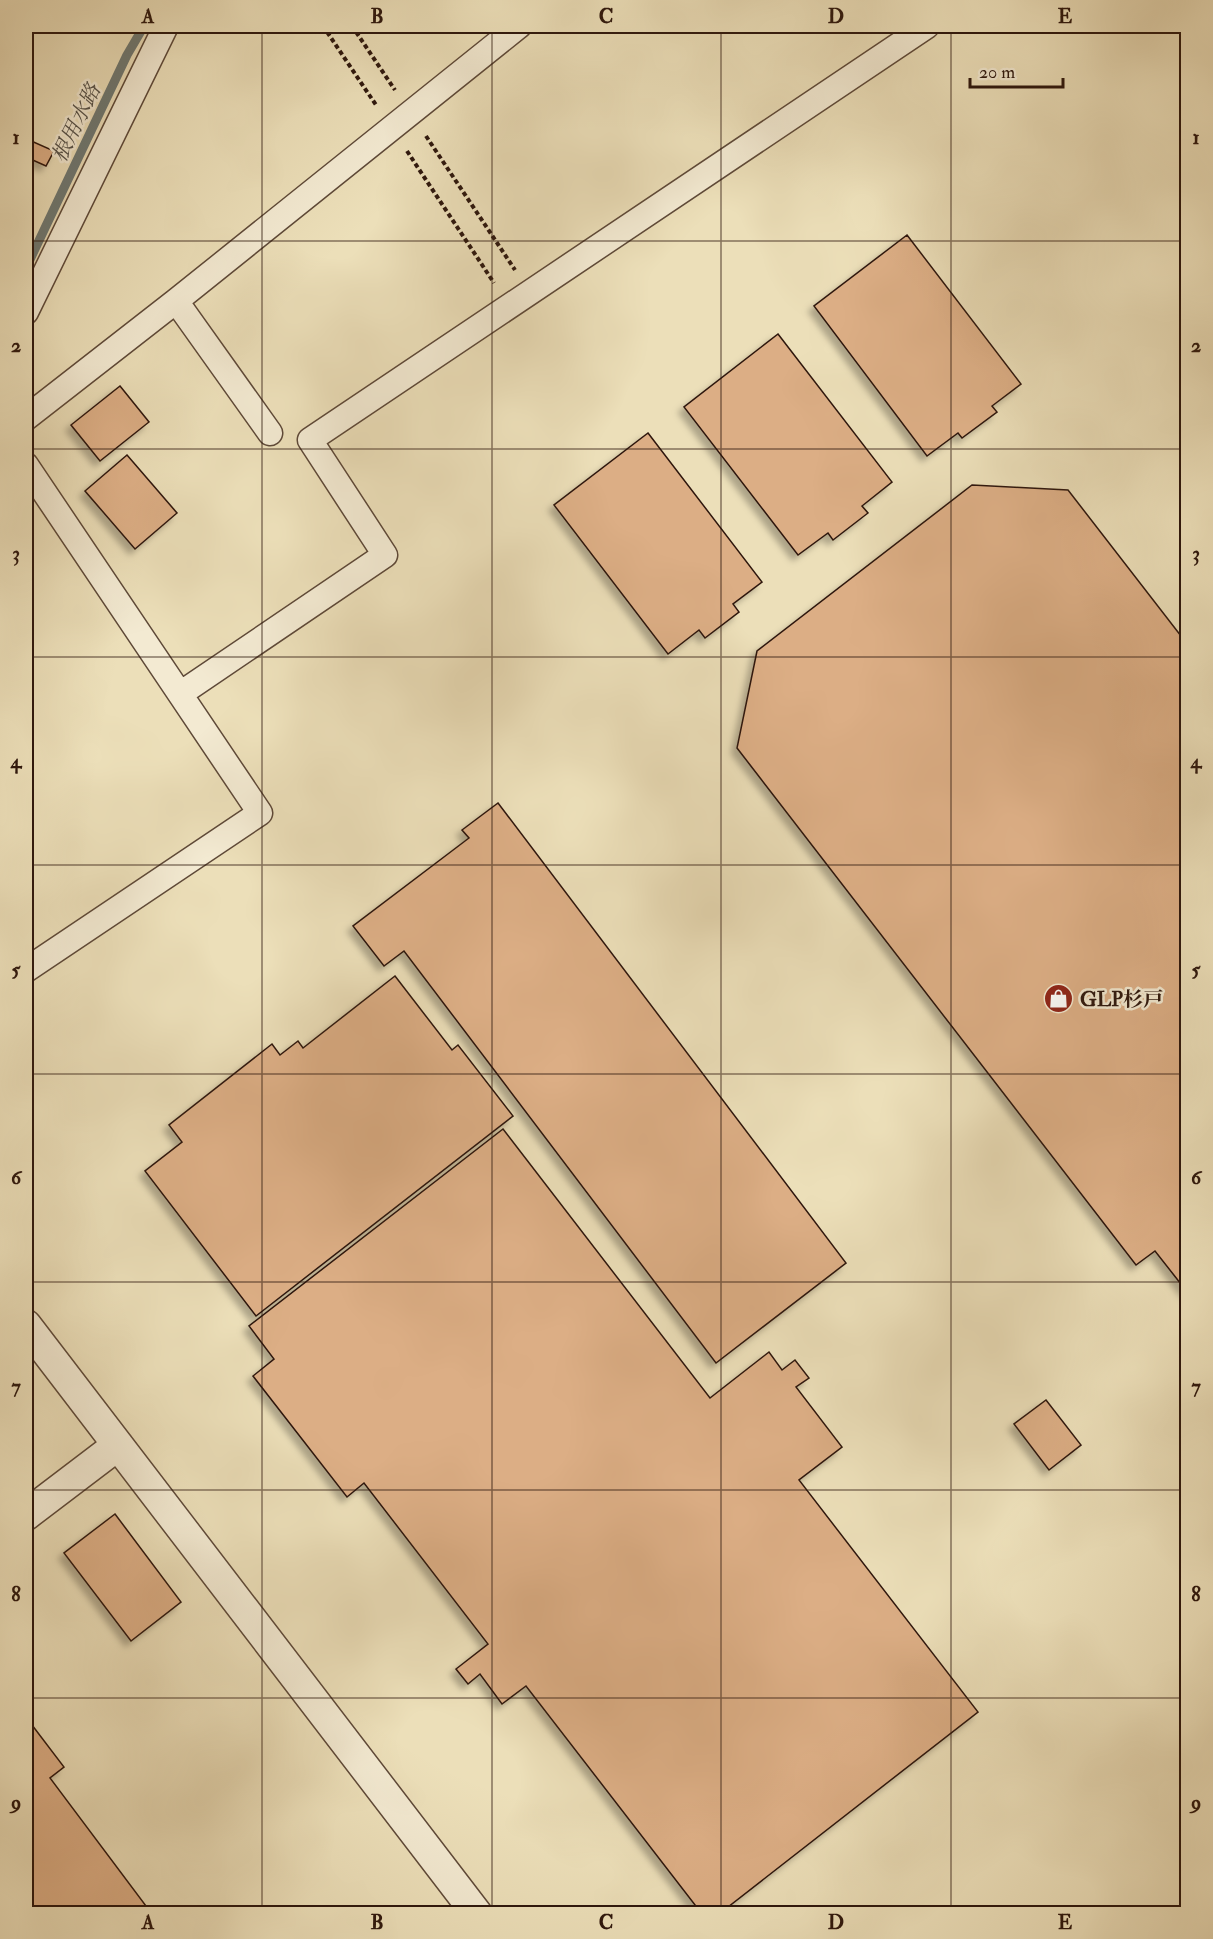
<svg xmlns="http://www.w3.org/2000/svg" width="1213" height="1939" font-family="'IM FELL Double Pica','Noto Serif JP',serif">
<defs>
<filter id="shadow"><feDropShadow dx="-5.5" dy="5.5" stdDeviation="3" flood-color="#0004"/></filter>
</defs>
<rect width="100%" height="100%" fill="#ecdfb9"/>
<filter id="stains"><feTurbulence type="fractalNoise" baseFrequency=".00333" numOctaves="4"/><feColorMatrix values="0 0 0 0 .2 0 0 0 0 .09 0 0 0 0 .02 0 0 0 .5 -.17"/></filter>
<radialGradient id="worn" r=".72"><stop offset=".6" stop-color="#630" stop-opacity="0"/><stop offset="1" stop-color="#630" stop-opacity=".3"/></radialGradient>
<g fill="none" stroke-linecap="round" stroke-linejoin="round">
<path stroke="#6f7973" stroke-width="9" d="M26,268L127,55L144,26"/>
</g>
<path fill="#dcae85" stroke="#2e170d" stroke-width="1.5" filter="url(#shadow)" d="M29,140L54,151L46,166L26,157V148Z
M907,235L1021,384L992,406L997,412L962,438L958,433L927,456L814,306Z
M778,334L892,482L862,506L868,513L833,540L828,533L798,555L684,407Z
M120,386L149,422L100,461L71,425Z
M648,433L762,582L733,604L739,612L705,638L699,630L668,654L554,505Z
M127,455L177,513L135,549L85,491Z
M972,485L1068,490L1188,645V1293L1155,1251L1136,1265L737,748L757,651Z
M498,803L846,1263L716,1363L404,951L384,966L353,926L469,838L462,830Z
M395,976L452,1050L458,1045L513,1116L256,1316L145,1171L182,1142L169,1125L272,1044L280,1055L298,1041L303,1048Z
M503,1129L710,1398L769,1352L782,1370L795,1360L809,1378L796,1387L842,1447L799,1480L978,1712L719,1914H702L526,1686L502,1704L480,1674L468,1684L456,1669L488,1644L364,1483L347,1497L253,1376L274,1359L249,1326Z
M1046,1400L1081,1445L1049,1470L1014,1424Z
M115,1514L181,1602L131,1641L64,1553Z
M32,1725L64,1767L50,1778L152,1914H26V1730Z"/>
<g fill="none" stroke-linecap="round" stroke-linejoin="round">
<defs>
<path id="minor" d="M176,301L270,433
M26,312L166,26
M26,418L176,301L519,26
M26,465L180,694
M26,970L260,813L180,694L385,555L310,440L927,26"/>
<path id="tertiary" d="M26,1325L477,1914
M26,1515L118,1445"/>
</defs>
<use href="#minor" stroke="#5e4938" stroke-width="27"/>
<use href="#tertiary" stroke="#5e4938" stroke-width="33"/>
<path stroke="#2e170d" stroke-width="4" stroke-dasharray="4.5 3" stroke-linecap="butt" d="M323,26L376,105
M352,26L395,90
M426,136L515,270
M407,151L494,283"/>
<use href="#minor" stroke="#f3ead2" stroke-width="24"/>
<use href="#tertiary" stroke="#f3ead2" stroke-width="30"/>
</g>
<path fill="none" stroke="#2e170d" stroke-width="1.5" stroke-opacity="0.55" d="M262,26V1914M492,26V1914M721,26V1914M951,26V1914M26,241H1188M26,449H1188M26,657H1188M26,865H1188M26,1074H1188M26,1282H1188M26,1490H1188M26,1698H1188"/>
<defs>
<symbol id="shop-disc" viewBox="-11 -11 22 22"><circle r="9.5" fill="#8f2418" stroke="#f3ead2"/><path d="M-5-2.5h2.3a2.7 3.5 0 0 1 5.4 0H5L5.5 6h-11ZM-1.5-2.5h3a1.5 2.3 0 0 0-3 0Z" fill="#fff"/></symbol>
</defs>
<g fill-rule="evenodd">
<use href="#shop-disc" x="1042" y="982" width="33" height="33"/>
</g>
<g text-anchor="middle" stroke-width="5" stroke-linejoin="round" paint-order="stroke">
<g font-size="20" font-weight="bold" fill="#2e170d" stroke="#f3ead2" text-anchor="start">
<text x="1080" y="1006">GLP杉戸</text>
</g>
<g font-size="21" font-style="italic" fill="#545048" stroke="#f3ead2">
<text transform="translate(76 123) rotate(-64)" y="7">根用水路</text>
</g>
</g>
<rect width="1213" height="1939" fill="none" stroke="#ecdfb9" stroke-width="66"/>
<path d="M970 78v9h93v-9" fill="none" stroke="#2e170d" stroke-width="3"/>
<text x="979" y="78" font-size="18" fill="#2e170d" stroke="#f3ead2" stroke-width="4.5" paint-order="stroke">20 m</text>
<rect x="33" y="33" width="1147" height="1873" fill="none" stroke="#2e170d" stroke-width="2"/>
<g font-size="20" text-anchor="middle" font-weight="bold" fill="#2e170d">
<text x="148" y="23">A</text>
<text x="377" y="23">B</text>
<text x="606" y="23">C</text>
<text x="836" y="23">D</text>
<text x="1065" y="23">E</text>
<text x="16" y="144">1</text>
<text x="1196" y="144">1</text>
<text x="16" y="352">2</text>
<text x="1196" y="352">2</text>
<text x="16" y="560">3</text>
<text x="1196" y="560">3</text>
<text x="16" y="768">4</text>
<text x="1196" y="768">4</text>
<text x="16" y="976">5</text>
<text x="1196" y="976">5</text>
<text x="16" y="1184">6</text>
<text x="1196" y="1184">6</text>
<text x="16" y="1393">7</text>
<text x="1196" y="1393">7</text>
<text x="16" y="1601">8</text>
<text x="1196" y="1601">8</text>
<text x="16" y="1809">9</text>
<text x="1196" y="1809">9</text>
<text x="148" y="1929">A</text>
<text x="377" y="1929">B</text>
<text x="606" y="1929">C</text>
<text x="836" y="1929">D</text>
<text x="1065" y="1929">E</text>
</g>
<rect width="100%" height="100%" filter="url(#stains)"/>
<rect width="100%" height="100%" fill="url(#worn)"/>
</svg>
